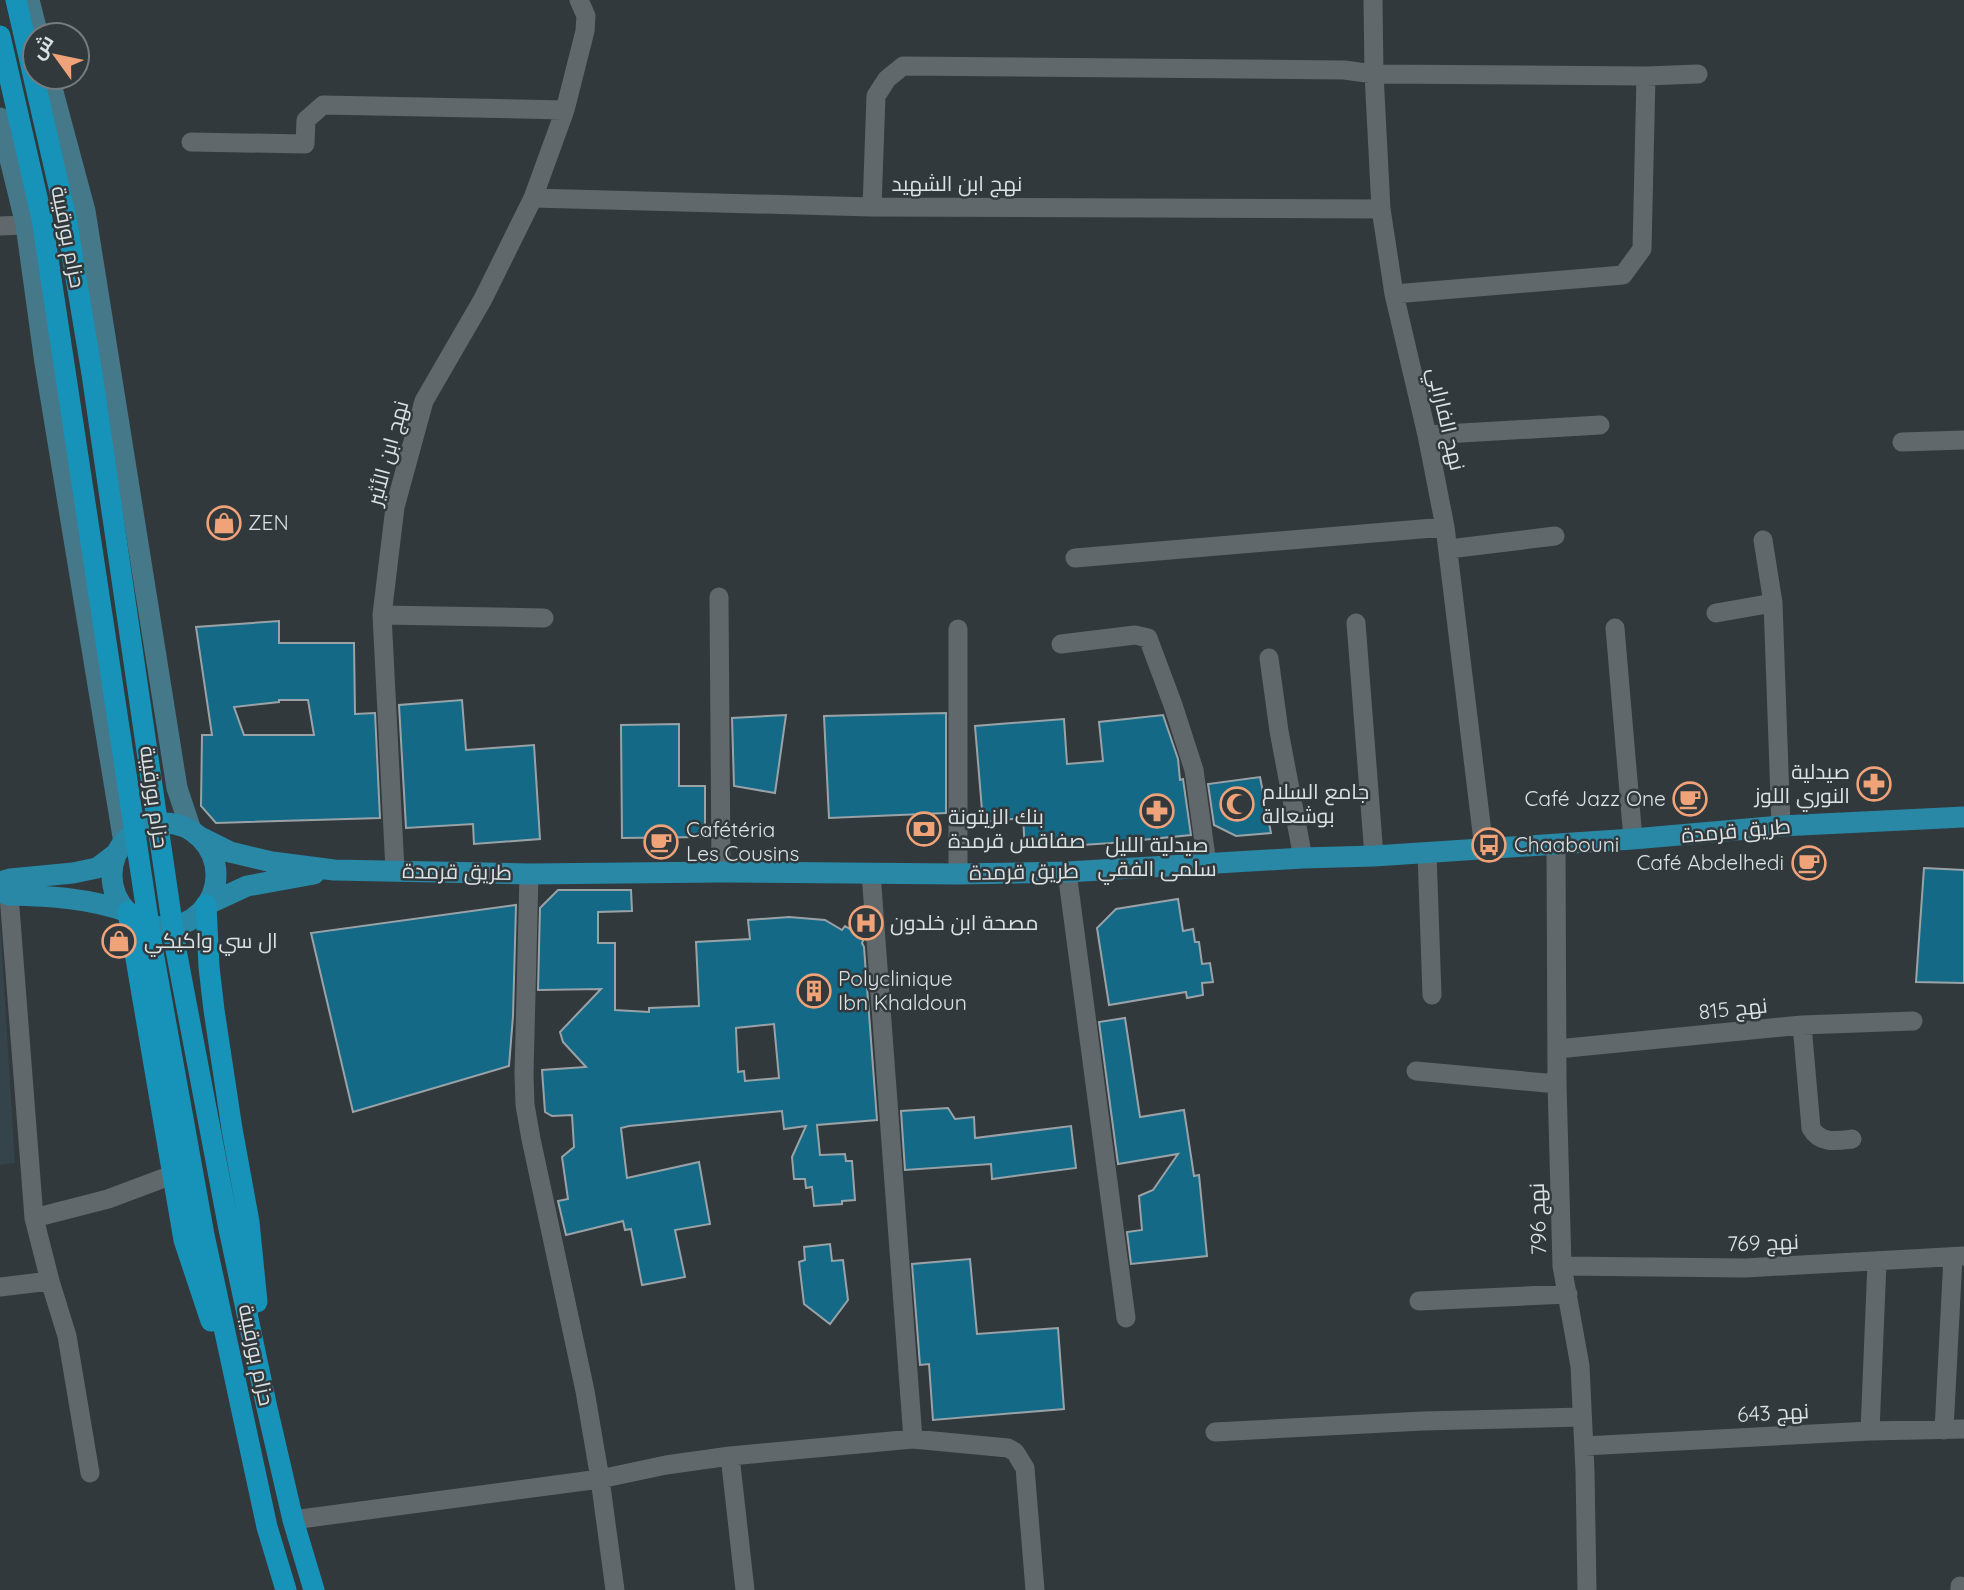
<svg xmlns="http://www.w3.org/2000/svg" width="1964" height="1590" font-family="Quicksand,Cairo,sans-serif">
<rect width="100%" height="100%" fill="#31393c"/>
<path fill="#35434a" d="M0,920L15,1163L0,1165Z"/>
<path fill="#146987" stroke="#99a3a7" stroke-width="2" fill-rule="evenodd" d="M279,621V643H354L355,714L375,713L380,818L216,823L201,806L202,735H212L196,627ZM279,700H308L314,735H244L234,707L279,702Z
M462,700L466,750L534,745L540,839L474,844L473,824L406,828L399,705Z
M946,713V813L829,818L824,716Z
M786,715L775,793L734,786L732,718Z
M1163,715L1178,759L1180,780L1183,779L1191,835L1111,843L1025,849L1023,818L983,822L975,726L1064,719L1067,764L1103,761L1099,722Z
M679,724V786H705V837L622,838L621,725Z
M1260,777L1271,833L1236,836L1214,825L1208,784Z
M1924,868L1964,870V983L1916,982Z
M558,890H631L632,911L598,912V943H615V1010L649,1012V1008L699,1006L696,942L750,939L748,920L789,917L825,920L842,930L845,926L864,938L862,943L864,947L877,1120L817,1125L820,1155L845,1154L846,1161H852L855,1200L842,1201V1204L814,1206L812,1187L806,1188L805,1179H794L792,1157L806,1126L784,1129L782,1111L629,1126L621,1128L627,1178L699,1162L710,1224L675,1230L685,1277L642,1285L631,1229L625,1230L623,1221L566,1235L558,1201L568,1199L562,1157L574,1147L572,1115L552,1116L545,1112L542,1070L586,1067L563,1042L560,1032L601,989L538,990L540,908ZM774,1024L779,1078L745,1081L744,1071L738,1072L736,1028Z
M1178,899L1183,931L1193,929L1195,942H1199L1202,964L1210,963L1213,982L1202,983L1203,995L1187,998L1186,992L1109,1005L1097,928L1116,909Z
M516,905L513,1016L509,1066L353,1112L311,933Z
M1125,1018L1140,1117L1184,1110L1194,1176L1199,1175L1207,1256L1131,1264L1127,1232L1142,1230L1139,1196L1153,1190L1178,1154L1118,1164L1099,1022Z
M948,1108L955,1119L974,1117L975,1138L1071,1126L1076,1168L992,1179L991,1164L905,1170L901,1111Z
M830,1244L832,1261L843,1260L848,1300L830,1324L804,1304L799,1262L805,1260L804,1247Z
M970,1259L977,1334L1058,1328L1064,1409L933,1420L929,1364L920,1365L912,1264Z"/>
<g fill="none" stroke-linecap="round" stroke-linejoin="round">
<path stroke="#60686c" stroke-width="19" d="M1373,0L1374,74L1381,209L1394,294L1427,435L1445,527L1484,849
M191,142L305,144L306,120L323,105L565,110
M533,198L872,207L1381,209
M872,207L876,96L887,79L903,66L1344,70L1374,74L1646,76L1698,74
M0,226L26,225
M1394,294L1623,275L1642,249L1646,76
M1427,435L1600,425
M1902,442L1964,440
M1763,540L1773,603L1781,826
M1449,549L1555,536
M1075,558L1445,527
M719,597L721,872
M1716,613L1773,603
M382,615L544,618
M1356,623L1374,856
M1615,628L1633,839
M958,629V874
M1061,644L1135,635L1148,638L1173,705L1194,770L1207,864
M1269,658L1279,731L1303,858
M1556,844L1557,1084L1562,1266L1580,1366L1585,1471L1587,1590
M1427,853L1432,995
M395,870L382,615L395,507L424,401L483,299L533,198L565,110L585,31L586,16L579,0
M1067,872L1126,1318
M871,873L913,1439
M529,874L524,1074L525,1105L531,1139L585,1391L600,1479L615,1590
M9,895L34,1218L50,1281L67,1336L90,1473
M1802,1025L1811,1128C1820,1144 1836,1141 1852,1139
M1557,1049L1802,1025L1913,1021
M1416,1071L1557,1084
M34,1218L108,1199L172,1175
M1562,1266L1745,1268L1964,1256
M0,1287L50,1281
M1419,1301L1568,1294
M1944,1430L1953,1257
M1870,1431L1877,1262
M1215,1432L1423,1421L1582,1417
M1584,1446L1870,1431L1964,1429
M730,1456L913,1439L1008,1448L1015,1452L1025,1468L1035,1590
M293,1520L600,1479L666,1465L730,1456L745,1590
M1960,1586V1590"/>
<path stroke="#457889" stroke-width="21" d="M29,0L38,35
M49,77L85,211L177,788L191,830
M0,118L26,225L45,363L124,843"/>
<path stroke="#2988a6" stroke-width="21" d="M112 875a52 52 0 1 1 104 0a52 52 0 1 1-104 0Z
M200,837L230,852L272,862L334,870L529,874L721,872L958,874L1067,872L1303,858L1374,856L1633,839L1781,826L1964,817
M0,882L10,879L73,873L97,868L118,852
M0,892L9,895C50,896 88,898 128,912
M206,905L247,886L314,874"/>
<path stroke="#1793b9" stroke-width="21" d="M16,0L66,218L92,374L176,950L229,1229L267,1408L293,1520L314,1590
M0,36L42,219L153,952L204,1235L267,1527L286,1590
M206,905L209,967L214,1010L232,1129L249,1222L257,1302
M128,912L184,1240L211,1321"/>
</g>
<defs>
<symbol id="shop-ring" viewBox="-11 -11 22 22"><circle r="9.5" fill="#31393c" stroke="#f0a278" stroke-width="1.5"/><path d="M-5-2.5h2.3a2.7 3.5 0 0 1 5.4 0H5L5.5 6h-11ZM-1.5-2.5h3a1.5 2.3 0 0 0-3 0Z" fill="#f0a278"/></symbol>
<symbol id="pharmacy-ring" viewBox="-11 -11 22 22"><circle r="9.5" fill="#31393c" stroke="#f0a278" stroke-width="1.5"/><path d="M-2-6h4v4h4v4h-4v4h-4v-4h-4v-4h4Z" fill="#f0a278"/></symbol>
<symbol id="cafe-ring" viewBox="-11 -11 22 22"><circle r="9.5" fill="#31393c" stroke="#f0a278" stroke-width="1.5"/><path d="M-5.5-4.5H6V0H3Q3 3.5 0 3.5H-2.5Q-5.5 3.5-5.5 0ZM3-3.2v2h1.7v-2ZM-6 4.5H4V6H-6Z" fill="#f0a278"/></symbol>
<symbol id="mosque-ring" viewBox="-11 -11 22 22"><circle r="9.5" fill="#31393c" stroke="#f0a278" stroke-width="1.5"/><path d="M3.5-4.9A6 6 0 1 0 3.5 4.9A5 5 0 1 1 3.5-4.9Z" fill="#f0a278"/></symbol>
<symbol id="bank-ring" viewBox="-11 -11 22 22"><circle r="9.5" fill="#31393c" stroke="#f0a278" stroke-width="1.5"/><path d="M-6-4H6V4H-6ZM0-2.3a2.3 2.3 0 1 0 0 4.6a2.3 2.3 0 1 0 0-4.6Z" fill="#f0a278"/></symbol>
<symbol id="bus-ring" viewBox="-11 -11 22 22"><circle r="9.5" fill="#31393c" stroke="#f0a278" stroke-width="1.5"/><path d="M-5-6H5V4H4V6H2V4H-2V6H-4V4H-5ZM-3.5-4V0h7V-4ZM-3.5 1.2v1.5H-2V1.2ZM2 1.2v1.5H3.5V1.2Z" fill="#f0a278"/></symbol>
<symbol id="hospital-ring" viewBox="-11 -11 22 22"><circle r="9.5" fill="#31393c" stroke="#f0a278" stroke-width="1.5"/><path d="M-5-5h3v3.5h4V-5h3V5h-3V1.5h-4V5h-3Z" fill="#f0a278"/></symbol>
<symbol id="building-ring" viewBox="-11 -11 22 22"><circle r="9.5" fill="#31393c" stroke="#f0a278" stroke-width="1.5"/><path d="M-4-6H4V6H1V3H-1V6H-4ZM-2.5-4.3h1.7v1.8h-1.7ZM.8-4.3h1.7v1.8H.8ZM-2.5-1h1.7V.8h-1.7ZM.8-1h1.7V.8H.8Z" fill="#f0a278"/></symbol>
</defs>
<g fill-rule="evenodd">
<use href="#shop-ring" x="205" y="504" width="38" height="38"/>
<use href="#pharmacy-ring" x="1855" y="765" width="38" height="38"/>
<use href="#cafe-ring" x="1671" y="780" width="38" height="38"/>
<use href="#mosque-ring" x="1218" y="785" width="38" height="38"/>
<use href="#pharmacy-ring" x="1138" y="792" width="38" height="38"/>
<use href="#bank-ring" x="905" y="810" width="38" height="38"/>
<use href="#cafe-ring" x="642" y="823" width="38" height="38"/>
<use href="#bus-ring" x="1470" y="826" width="38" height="38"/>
<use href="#cafe-ring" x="1790" y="844" width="38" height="38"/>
<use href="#hospital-ring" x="847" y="904" width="38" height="38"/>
<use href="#shop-ring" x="100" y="922" width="38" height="38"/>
<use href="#building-ring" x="795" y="972" width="38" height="38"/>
</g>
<g text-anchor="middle" stroke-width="5" stroke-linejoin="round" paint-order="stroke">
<g font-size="21" fill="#dce1e3" stroke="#31393c">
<text x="957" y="191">نهج ابن الشهيد</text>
<text transform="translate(68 237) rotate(79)" y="7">حزام بورقيبة</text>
<text transform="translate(1446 419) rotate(77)" y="7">نهج الفارابي</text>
<text transform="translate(388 453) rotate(-75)" y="7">نهج ابن الأثير</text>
<text transform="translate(154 797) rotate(82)" y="7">حزام بورقيبة</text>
<text transform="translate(1736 831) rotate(-5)" y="7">طريق قرمدة</text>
<text transform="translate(457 872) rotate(1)" y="7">طريق قرمدة</text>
<text transform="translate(1024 872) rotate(-1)" y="7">طريق قرمدة</text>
<text transform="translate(1733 1009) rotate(-6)" y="7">نهج 815</text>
<text transform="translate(1538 1219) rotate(-92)" y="7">نهج 796</text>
<text transform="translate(1763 1243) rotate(-2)" y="7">نهج 769</text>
<text transform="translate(256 1355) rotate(78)" y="7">حزام بورقيبة</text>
<text transform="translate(1773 1413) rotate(-3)" y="7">نهج 643</text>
</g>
<g font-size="21" fill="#dce1e3" stroke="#31393c" text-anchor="start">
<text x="248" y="530">ZEN</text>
<text x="1850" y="779" text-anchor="end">صيدلية<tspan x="1850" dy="24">النوري اللوز</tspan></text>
<text x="1262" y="799">جامع السلام<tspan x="1262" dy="24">بوشعالة</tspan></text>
<text x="1666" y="806" text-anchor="end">Café Jazz One</text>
<text x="948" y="824">بنك الزيتونة<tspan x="948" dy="24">صفاقس قرمدة</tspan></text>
<text x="686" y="837">Cafétéria<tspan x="686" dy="24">Les Cousins</tspan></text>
<text x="1157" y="852" text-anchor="middle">صيدلية الليل<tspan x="1157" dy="24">سلمى الفقي</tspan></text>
<text x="1514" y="852">Chaabouni</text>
<text x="1784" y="870" text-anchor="end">Café Abdelhedi</text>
<text x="890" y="930">مصحة ابن خلدون</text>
<text x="144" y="948">ال سي واكيكي</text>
<text x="838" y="986">Polyclinique<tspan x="838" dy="24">Ibn Khaldoun</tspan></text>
</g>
</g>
<g transform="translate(56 56) rotate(303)"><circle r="33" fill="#31393c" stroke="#757c7f" stroke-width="2"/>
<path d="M0-5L12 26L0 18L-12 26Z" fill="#f0a278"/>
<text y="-10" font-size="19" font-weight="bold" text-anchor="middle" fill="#dce1e3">ش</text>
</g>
</svg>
